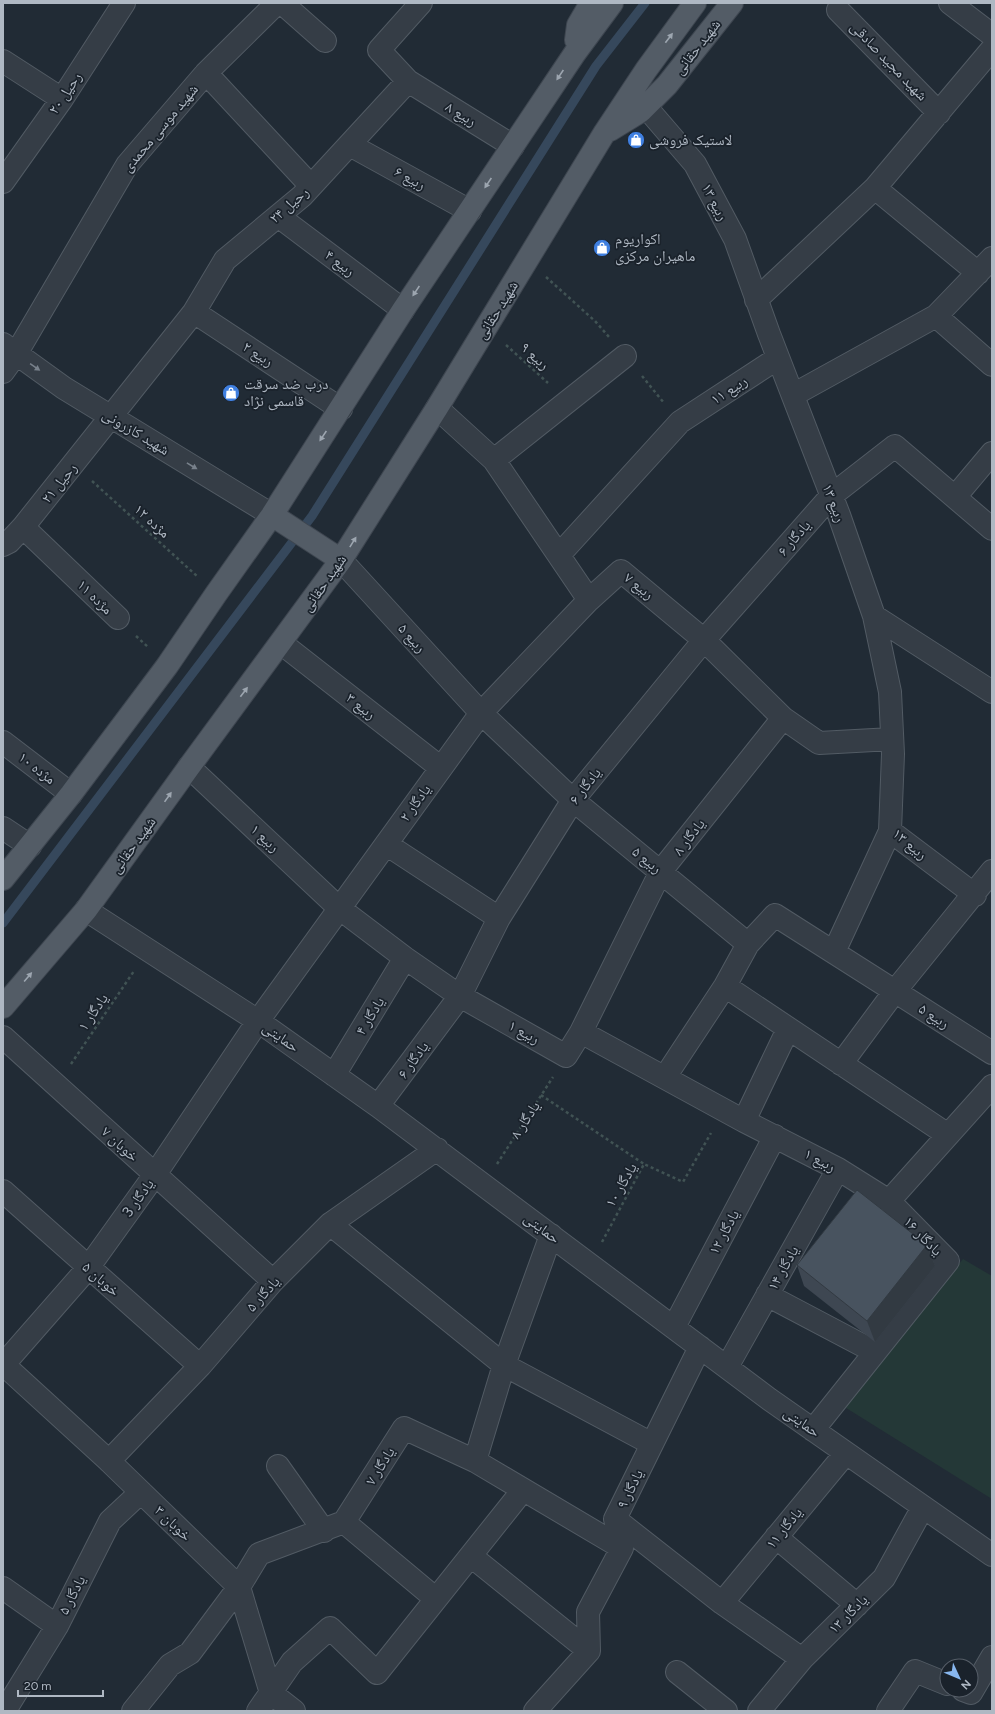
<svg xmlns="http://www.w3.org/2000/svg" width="995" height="1714" font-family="Figtree,'Noto Naskh Arabic',sans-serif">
<rect width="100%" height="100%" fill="#212b35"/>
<path fill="#243837" d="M963,1259L992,1276V1499L843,1406Z"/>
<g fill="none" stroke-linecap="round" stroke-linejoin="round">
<path stroke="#36485c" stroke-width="9" d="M3,923L312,516L596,66L645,3"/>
<defs>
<path id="minor" d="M282,3L325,41
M950,3L992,35
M838,10L939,113
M3,61L62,99
M206,73L311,186
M408,81L513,146
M646,107L695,164L735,239L769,334L839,515L874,616L890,692L893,754L890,831L975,895
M350,145L470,211
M3,182L62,99L124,3
M875,188L992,49
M278,216L403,310
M756,300L875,188L978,273
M194,312L341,409
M936,316L992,365
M3,344L64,388L272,515
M3,372L16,354L127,165L206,73L277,3
M793,395L936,316L992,258
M437,408L494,460L589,600L621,571L704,640L783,718L819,743L892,739
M494,460L625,356
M955,497L992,453
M23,527L118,618
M3,545L9,542L23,527L194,312L225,260L302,196L408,81L379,50L421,3
M559,555L680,422L778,358
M341,560L481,713L573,800L748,944L775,915L992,1053
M874,616L992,692
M281,643L441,768
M3,742L71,794
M189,767L339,908L405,958L460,996L566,1056L581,1032L744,1121L838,1169L889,1201
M3,828L30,846
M386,844L499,918
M86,910L258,1021L378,1106L769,1399L992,1555
M834,952L890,831
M725,986L948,1135
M581,1032L661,871L783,718
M3,1037L273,1281
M841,1064L895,991L992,871
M334,1075L405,958
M665,1077L725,986L748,944
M378,1106L460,996L499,918L573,800L704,640L832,495L895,446L992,529
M744,1121L788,1029
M3,1191L200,1366
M330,1224L504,1365L652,1444
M767,1295L875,1352
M674,1327L775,1136
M3,1364L109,1461L239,1587L271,1693L294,1711
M4,1364L88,1268L154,1176L258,1021L481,713L589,600
M727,1367L838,1169
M813,1430L948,1261L889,1201L992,1086
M109,1461L200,1366L273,1281L330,1224L437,1149
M475,1461L622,1548
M278,1466L324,1531
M615,1519L722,1603L802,1659
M344,1522L436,1599
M776,1537L857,1605
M471,1556L589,1651
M3,1588L57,1626
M722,1603L846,1453
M677,1672L726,1711
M963,1690L971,1693L992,1657
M9,1704L57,1626L110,1521L141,1492
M133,1711L170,1665L190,1653L239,1587L259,1554L344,1522L404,1428L475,1461L504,1365L551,1235
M258,1711L292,1662L330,1628L377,1673L523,1490
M535,1711L589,1651L588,1612L622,1548L615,1519L700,1347
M759,1711L802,1659L884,1578L923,1507
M888,1711L915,1671L947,1684"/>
<path id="major" d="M576,40L578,25L591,3
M610,130L641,111L667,85L732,3
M272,515L341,560
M3,879L71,794L167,666L216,594L272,515L403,310L575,53L612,3
M3,1007L86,910L189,767L341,560L437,408L605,132L646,70L695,3"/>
</defs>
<use href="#minor" stroke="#525b64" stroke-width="24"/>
<use href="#major" stroke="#3e4650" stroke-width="24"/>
<path stroke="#415354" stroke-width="2.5" stroke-dasharray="3 3" stroke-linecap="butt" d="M546,277L595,321L609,337
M506,345L548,383
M642,376L664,403
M92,481L198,577
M136,636L148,647
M71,1064L134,971
M541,1095L644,1164
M497,1164L553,1077
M602,1242L644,1164L683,1182L711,1133"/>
<use href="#minor" stroke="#353d46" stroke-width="22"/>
<use href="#major" stroke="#535c66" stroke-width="22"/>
</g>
<path fill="#3e4752" d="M927,1245L935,1266L875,1342L804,1286L797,1265Z"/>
<path fill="#323a42" d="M927,1245L935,1266L875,1342L867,1321Z"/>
<path fill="#48535f" stroke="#323a42" d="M857,1190L927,1245L867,1321L797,1265Z"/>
<defs><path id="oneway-solid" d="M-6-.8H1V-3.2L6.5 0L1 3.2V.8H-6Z"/></defs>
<g fill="#9da6b0">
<use href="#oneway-solid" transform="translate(669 38) rotate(-53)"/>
<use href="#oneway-solid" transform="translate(560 75) rotate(124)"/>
<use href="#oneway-solid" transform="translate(488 183) rotate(124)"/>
<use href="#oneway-solid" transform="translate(416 291) rotate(124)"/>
<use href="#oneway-solid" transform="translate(323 436) rotate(124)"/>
<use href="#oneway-solid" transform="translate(353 542) rotate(-58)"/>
<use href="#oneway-solid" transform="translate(244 692) rotate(-53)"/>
<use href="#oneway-solid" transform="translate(168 797) rotate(-55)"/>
<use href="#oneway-solid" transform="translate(28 977) rotate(-50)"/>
</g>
<g fill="#78818b">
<use href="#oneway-solid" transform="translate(35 367) rotate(35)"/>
<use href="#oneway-solid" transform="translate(192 466) rotate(31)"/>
</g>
<defs>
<symbol id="shop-disc" viewBox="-11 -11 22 22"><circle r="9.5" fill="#3f7fe0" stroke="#1a222b"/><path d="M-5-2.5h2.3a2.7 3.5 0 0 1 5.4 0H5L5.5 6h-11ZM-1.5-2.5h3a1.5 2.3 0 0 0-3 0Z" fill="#fff"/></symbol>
</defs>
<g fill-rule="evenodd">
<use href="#shop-disc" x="626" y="130" width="20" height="20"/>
<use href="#shop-disc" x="592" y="238" width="20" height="20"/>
<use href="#shop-disc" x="221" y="383" width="20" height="20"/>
</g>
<g text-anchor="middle" stroke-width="3.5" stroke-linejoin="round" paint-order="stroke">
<g font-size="15" fill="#afb8c3" stroke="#1a222b">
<text transform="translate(697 47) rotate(-52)" y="5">شهید حقانی</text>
<text transform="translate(889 61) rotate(46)" y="5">شهید مجید صادقی</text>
<text transform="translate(65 93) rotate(-56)" y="5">رحیل ۲۰</text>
<text transform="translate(461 114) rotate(31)" y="5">ربیع ۸</text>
<text transform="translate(160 128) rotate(-50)" y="5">شهید موسی محمدی</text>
<text transform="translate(410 178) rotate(29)" y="5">ربیع ۶</text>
<text transform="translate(715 202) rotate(63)" y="5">ربیع ۱۳</text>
<text transform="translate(289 205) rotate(-41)" y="5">رحیل ۲۴</text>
<text transform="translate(340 263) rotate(37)" y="5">ربیع ۴</text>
<text transform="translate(497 310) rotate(-58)" y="5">شهید حقانی</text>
<text transform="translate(258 354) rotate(33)" y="5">ربیع ۲</text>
<text transform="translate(535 356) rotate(42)" y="5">ربیع ۹</text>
<text transform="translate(729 390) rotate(-33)" y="5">ربیع ۱۱</text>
<text transform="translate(136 432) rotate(31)" y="5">شهید کازرونی</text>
<text transform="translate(59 483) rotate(-51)" y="5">رحیل ۲۱</text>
<text transform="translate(834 503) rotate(69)" y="5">ربیع ۱۳</text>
<text transform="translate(152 521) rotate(42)" y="5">مژده ۱۲</text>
<text transform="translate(794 538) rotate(-49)" y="5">یادگار ۶</text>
<text transform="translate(324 583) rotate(-55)" y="5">شهید حقانی</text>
<text transform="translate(639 586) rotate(39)" y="5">ربیع ۷</text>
<text transform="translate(95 597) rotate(44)" y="5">مژده ۱۱</text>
<text transform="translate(412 638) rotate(48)" y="5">ربیع ۵</text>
<text transform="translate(361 706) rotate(38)" y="5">ربیع ۳</text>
<text transform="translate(37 768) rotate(38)" y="5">مژده ۱۰</text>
<text transform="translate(585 786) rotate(-52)" y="5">یادگار ۶</text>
<text transform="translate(415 803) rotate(-54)" y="5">یادگار ۲</text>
<text transform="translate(689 837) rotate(-52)" y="5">یادگار ۸</text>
<text transform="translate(265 838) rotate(43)" y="5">ربیع ۱</text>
<text transform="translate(910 844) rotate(40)" y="5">ربیع ۱۳</text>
<text transform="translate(133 845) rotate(-54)" y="5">شهید حقانی</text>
<text transform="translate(647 860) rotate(39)" y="5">ربیع ۵</text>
<text transform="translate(93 1012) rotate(-56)" y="5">یادگار ۱</text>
<text transform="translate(370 1016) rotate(-59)" y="5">یادگار ۴</text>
<text transform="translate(934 1016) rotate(33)" y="5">ربیع ۵</text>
<text transform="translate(524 1032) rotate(29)" y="5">ربیع ۱</text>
<text transform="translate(281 1037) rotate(35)" y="5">حمایتی</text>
<text transform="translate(413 1060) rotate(-54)" y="5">یادگار ۶</text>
<text transform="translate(525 1120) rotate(-57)" y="5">یادگار ۸</text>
<text transform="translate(120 1144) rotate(42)" y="5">خوبان ۷</text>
<text transform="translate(820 1160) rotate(28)" y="5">ربیع ۱</text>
<text transform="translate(621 1185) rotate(-60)" y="5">یادگار ۱۰</text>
<text transform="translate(138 1198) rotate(-54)" y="5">یادگار 3</text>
<text transform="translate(542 1228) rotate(37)" y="5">حمایتی</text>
<text transform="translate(724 1232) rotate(-62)" y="5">یادگار ۱۲</text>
<text transform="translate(923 1236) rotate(46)" y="5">یادگار ۱۶</text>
<text transform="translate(783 1268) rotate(-61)" y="5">یادگار ۱۴</text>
<text transform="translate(101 1279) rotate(41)" y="5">خوبان ۵</text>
<text transform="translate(263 1294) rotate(-48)" y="5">یادگار ۵</text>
<text transform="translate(802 1422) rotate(35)" y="5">حمایتی</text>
<text transform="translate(380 1466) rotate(-58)" y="5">یادگار ۷</text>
<text transform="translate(630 1489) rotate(-64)" y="5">یادگار ۹</text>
<text transform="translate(173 1523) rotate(44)" y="5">خوبان ۳</text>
<text transform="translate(784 1528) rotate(-51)" y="5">یادگار ۱۱</text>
<text transform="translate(72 1595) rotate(-63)" y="5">یادگار ۵</text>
<text transform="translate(848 1614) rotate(-45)" y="5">یادگار ۱۳</text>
</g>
<g font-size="15" fill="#afb8c3" stroke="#1a222b" text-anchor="start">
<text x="649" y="145">لاستیک فروشی</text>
<text x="615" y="244">اکواریوم<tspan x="615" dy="17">ماهیران مرکزی</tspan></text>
<text x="244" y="389">درب ضد سرقت<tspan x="244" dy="17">قاسمی نژاد</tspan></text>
</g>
</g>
<rect width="995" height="1714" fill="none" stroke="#afb8c3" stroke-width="8"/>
<g transform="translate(959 1678) rotate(134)"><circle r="19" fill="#1a222b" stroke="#565e68"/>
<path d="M0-3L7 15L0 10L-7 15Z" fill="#88b7ef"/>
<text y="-6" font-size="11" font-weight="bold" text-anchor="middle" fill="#afb8c3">N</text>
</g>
<path d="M18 1690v6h85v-6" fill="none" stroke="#afb8c3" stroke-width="2"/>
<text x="24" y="1690" font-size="12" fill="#afb8c3" stroke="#1a222b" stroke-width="3" paint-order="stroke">20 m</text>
</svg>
